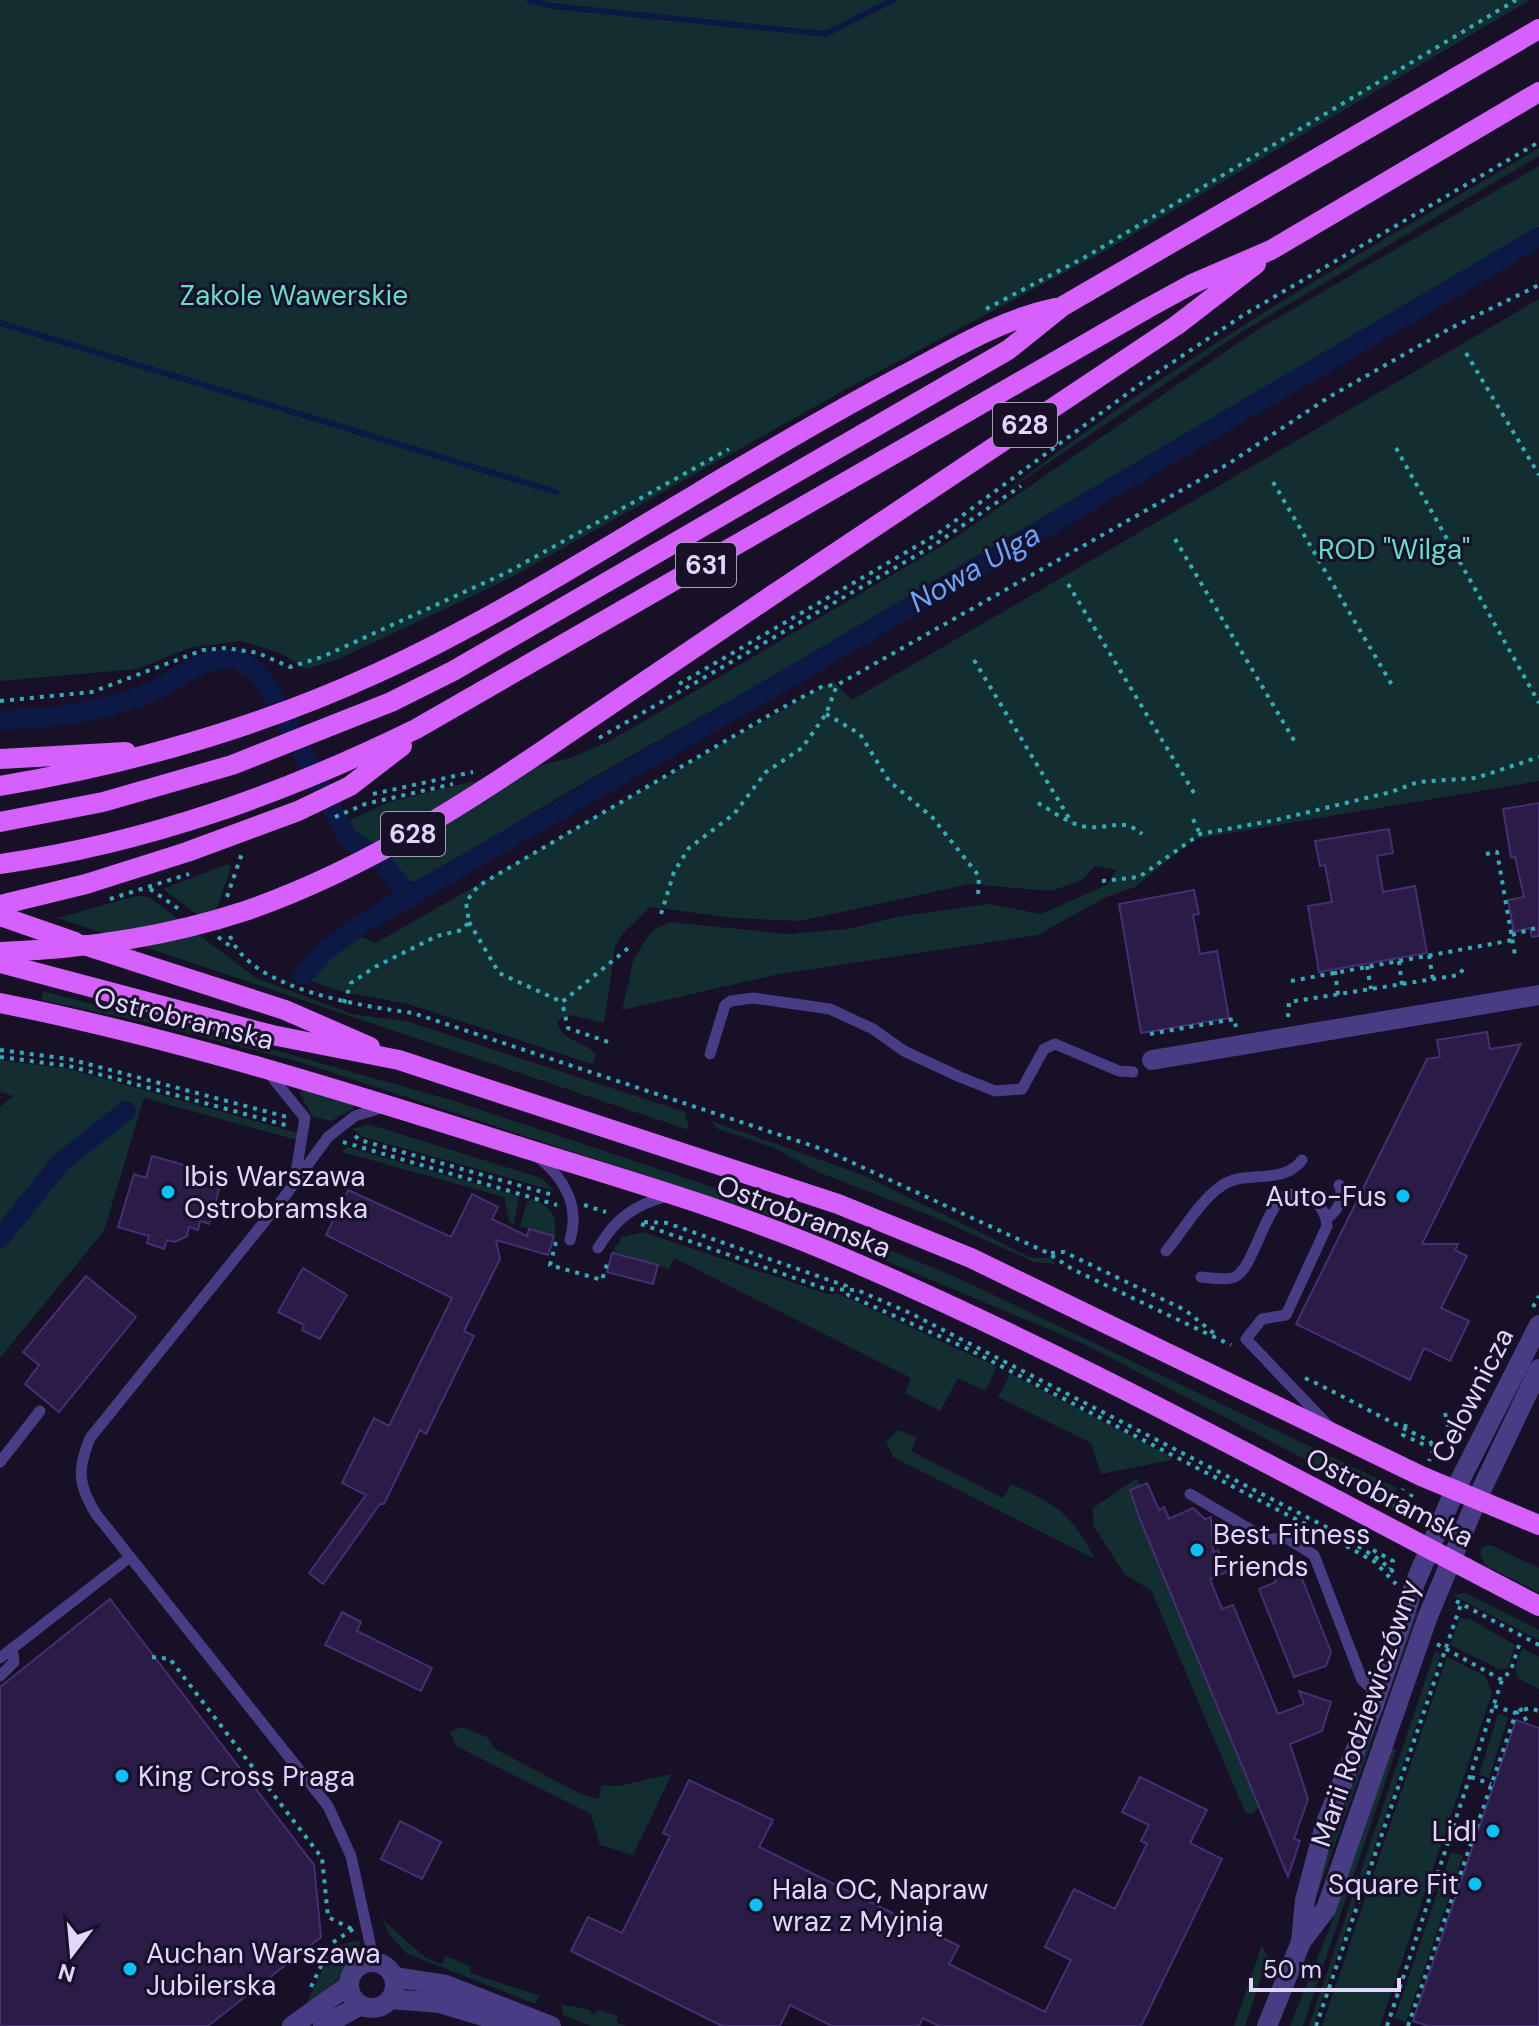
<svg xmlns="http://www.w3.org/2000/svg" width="1539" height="2026" font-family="'DM Sans',sans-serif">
<rect width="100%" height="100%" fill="#171026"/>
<path fill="#132e30" d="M0,0H1530L1107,250L850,387L508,579L341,658L306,669L280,653L240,641L189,648L137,669L0,681Z
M1539,148V156L1240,333L1004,493C1172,361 1355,256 1539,148Z
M1539,166V230C1320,354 1106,486 888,612C732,702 569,784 421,884C394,880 360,844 347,821L389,802L570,758L610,741L950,541L1257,330Z
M1539,299V781L1194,839L1135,887L1104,898L1038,935L779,974L622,1010L634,958L651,932L669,922L788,934L848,929L902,916L989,904L1041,914L1107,885L1116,870L1095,866L1082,880L1051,891L970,884L800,921L734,918L650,907L622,934L615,947L604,1023L572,1015L557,1020C559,1042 586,1040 596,1055L592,1064L408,1004L339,991L308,980L327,960L362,937L376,943L833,681L852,700Z
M228,864L231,867L216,911L222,933L163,889Z
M136,896L149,897L256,978L352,1014L406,1021L685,1112L689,1130L58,918Z
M43,991L185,1029L186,1025L451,1100L835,1228L956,1277L1397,1488L1389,1503L1086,1345L817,1232L300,1062L145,1022L41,1000Z
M0,1060L69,1069L298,1133L297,1140L144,1098L104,1231L0,1358V1107L13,1096L0,1092Z
M302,1089L353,1105L354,1108L331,1121L312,1116L300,1094Z
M711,1121L863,1175L1032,1258H1051L1055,1264L1034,1262L939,1219L818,1172L775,1148L718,1129Z
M368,1124L541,1178L555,1191L363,1137L353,1129Z
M347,1147L519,1196L514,1225L509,1221L504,1197L342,1152Z
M531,1199C550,1205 559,1216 554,1236L520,1226L527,1202Z
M643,1232L827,1294H839L997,1367L985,1391L958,1378L940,1411L905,1393L911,1378L674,1258L669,1269L612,1253L622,1237Z
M1010,1374L1172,1457L1171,1460L1101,1474L1091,1443L998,1397Z
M898,1430L917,1438L911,1451L1003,1498L1011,1484C1056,1504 1072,1514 1095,1559L893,1457L886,1442Z
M1137,1478L1259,1807L1253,1813H1246L1242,1805L1151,1590L1125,1575L1093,1525V1508Z
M1491,1545L1539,1568V1593L1485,1565L1480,1553L1483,1547Z
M1465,1593L1539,1630V1640L1452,1595Z
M1415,1610L1418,1612L1313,1906L1337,1811L1377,1726Z
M1460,1618L1470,1619L1515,1645L1508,1667L1501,1670L1450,1645Z
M1522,1648L1539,1657V1689L1518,1678L1515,1670Z
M1435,1651L1441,1654L1313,2026H1309Z
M1447,1657L1485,1676L1492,1693L1380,2026H1322Z
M1498,1714L1508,1717L1489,1778L1479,1775Z
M462,1727L487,1737L495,1749L583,1795L599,1799L601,1785L618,1786L672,1774L633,1855L600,1845L591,1814L456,1746L450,1732Z
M1392,1748L1396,1750L1303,2026H1290L1330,1927Z
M1451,1852L1463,1856L1406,2022L1395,2018Z
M380,1910L386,1923L426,1958L442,1964L445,1956L471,1966L470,1973L540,1996L535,2004L406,1953L388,1933Z
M360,1940C360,1967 326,1989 306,2004L334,1946Z
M1262,1945L1268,1957L1245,2026H1234Z
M561,2004L590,2010L592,2015L600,2010L617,2016V2023L627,2026H591L563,2015Z"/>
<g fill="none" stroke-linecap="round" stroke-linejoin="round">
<path stroke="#0c1944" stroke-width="6" d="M529,0L552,6L826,34L893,0
M0,323L556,492"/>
<path stroke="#0c1944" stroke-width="20" d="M0,720C49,719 98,712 144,695C169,686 195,661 222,659C243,657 255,669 267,685L348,838L382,862L410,898
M303,975L326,950L363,923L780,683L1539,237
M0,1238L61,1162L126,1111"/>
</g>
<path fill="#2a1c47" stroke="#452f72" stroke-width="2" d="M1539,803V936L1532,937L1530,928L1514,932L1508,900L1524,897L1515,857H1511L1503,809Z
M1389,829L1393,853L1377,856L1383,892L1415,886L1427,953L1319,972L1308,906L1332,902L1325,865L1320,866L1315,841Z
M1194,890L1199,914L1193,915L1200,954L1217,951L1229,1018L1141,1033L1119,904Z
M1487,1032L1490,1049L1521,1044L1422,1244H1458L1455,1250L1467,1256L1441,1308L1469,1321L1450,1361L1424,1348L1410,1380L1296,1324L1427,1059L1440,1057L1437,1040Z
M152,1156L223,1176L209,1224L200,1221L198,1230L189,1227L187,1236L175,1242L167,1240L164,1249L147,1243L149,1236L118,1227L134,1174L146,1178Z
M348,1190L451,1237L472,1194L498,1207L492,1219L527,1236L529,1229L554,1236L548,1255L496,1240L500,1259L464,1331L474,1336L426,1434L420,1430L384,1504H380L323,1584L309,1573L366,1495L342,1483L374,1418L389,1426L452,1298L326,1235Z
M612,1253L658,1265L653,1284L607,1272Z
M303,1268L347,1295L320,1339L302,1330L304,1325L278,1312Z
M86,1276L136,1317L59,1412L25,1384L39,1365L23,1352Z
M1147,1483L1159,1510L1164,1507L1169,1519L1193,1508L1205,1519L1211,1517L1213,1552L1218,1550L1227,1572L1210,1579L1222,1609L1233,1605L1278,1714L1304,1704L1299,1691L1331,1702L1322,1731L1290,1744L1308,1799L1294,1839L1300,1841L1288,1877L1139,1517L1130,1490Z
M1286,1561L1299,1571L1331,1652L1326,1666L1294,1677L1259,1589L1276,1582L1274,1576Z
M110,1599L314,1865L321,1937L208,2026H0V1687Z
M342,1612L361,1622L357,1631L432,1668L421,1691L325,1645Z
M1516,1720L1539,1728V2026H1428L1413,2021Z
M1140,1777L1207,1810L1190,1843L1222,1859L1141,2026H939L923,2018L919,2026H832L790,2005L780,2026H722L571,1951L588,1917L622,1933L670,1836L663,1833L689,1780L773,1820L759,1847L959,1946L949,1964L1045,2012L1071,1960L1045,1947L1074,1889L1115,1909L1147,1844L1141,1841L1149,1825L1122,1812Z
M400,1821L441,1842L422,1879L381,1859Z"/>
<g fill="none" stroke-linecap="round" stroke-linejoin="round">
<path stroke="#32adb6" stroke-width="4" stroke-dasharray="4 6" stroke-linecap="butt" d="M986,309L1089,255L1516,0
M1466,353L1539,475
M1396,448L1539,703
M1273,482L1392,685
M1175,539L1295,742
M1068,584L1197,798
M974,660L1072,823
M679,684L936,535L1143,382L1245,314L1539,142
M0,701L92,692L203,650L226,648L258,653L290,667L322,657L508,572L729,449
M826,714L860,734L889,781L932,817L979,876L978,896
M599,738L931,547L1021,486
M373,794L473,772
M1038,803C1054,812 1071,826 1089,827C1112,829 1122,817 1142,834
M335,817L365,804L453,784
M1193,819L1200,834
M1486,854L1497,852L1515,955
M1102,881L1139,877L1200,834L1276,820L1391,792L1418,782L1476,778L1539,757
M150,889L179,909
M227,897L242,853
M110,899L189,874
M661,914L674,872L689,848L734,814L766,772L802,748L826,714L837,685L1228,464L1329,397L1449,329L1539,285
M469,922L499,973L562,1002
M1512,935L1539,927
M230,936C251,990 362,1006 413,1013L825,1150L1048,1253L1072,1269L1231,1345
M218,937L234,949
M1429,955L1433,980
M1399,961L1402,985
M1367,966L1371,989
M1335,971L1338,995
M1291,981L1513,940
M344,1003L351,983L375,967L437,936L462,930L469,922L466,902L478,886L778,710L823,686L837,685
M1288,1017L1289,1002L1459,975L1466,965
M1150,1034L1234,1019L1236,1027
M608,1042L568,1028L562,1002L632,945
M0,1050L69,1059L287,1117
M0,1057L69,1066L289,1126
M355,1136L360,1140L553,1195
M343,1142L557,1205
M584,1205L606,1212
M644,1222L667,1223L846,1286L848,1295L968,1349L1330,1537L1375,1562L1396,1584
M641,1224L826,1289L857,1290L910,1313L1330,1529L1380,1560L1397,1575
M556,1242L550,1265L602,1280L608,1261
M1051,1253L1064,1252L1185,1310L1216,1335
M1533,1307L1539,1296
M1305,1378C1348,1398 1387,1421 1430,1441L1434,1447L1429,1461
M1445,1413L1452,1443
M1406,1424L1403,1435L1425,1445L1445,1443
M1394,1508L1403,1489
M1402,1515L1412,1494
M1373,1550L1393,1561L1390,1569
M1456,1601L1539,1645
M1437,1644L1502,1680L1511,1670L1520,1642
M152,1657L170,1659L322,1858L328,1917L352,1929
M1494,1706L1516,1713
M1520,1708L1528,1724
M1471,1777L1491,1784
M311,1987L332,1943L353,1929
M1316,2026L1461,1604
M1387,2026L1502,1680
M1408,2026L1516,1713L1529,1708L1539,1711"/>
<path stroke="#483c84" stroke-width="11" d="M710,1054L725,1005L731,1001L753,998L830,1009L873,1029L904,1051L960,1077L995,1091L1022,1089L1044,1049L1055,1044L1119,1071L1133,1072
M268,1072L305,1118L296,1172
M539,1158C565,1179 580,1207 570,1240
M1326,1219C1338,1211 1345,1198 1339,1185
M598,1248C616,1218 634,1205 668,1196
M1166,1251C1183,1231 1199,1202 1220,1187C1244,1168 1282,1187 1302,1160
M1201,1277C1211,1278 1223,1280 1232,1278C1253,1273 1263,1210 1286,1195C1308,1190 1325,1204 1327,1226L1286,1315L1262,1319L1246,1339L1327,1424
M0,1462L40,1411
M1190,1494L1268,1540L1285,1537L1314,1555L1362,1680L1377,1694
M0,1658L130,1557
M0,1676L14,1662L12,1648
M374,1962L351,1856L328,1806L96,1514C78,1485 77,1470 90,1438L282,1200L328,1137L355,1116L384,1107"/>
<path stroke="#483c84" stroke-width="20" d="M1152,1060L1539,995
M1455,1490L1539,1325
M1477,1499L1539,1369"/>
<path stroke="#483c84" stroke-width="20" d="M1301,1942L1305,1900L1325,1825L1373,1707L1415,1583L1455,1490
M349 1985a23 23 0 1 1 46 0a23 23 0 1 1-46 0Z
M394,1977L446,1985L551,2026
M391,1999L439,2003L517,2026
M292,2026L349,1985
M323,2026L361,2005
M1267,2026L1301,1942L1326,1909L1428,1616L1477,1499"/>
<path stroke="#d560fb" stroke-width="20" d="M774,594L1177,325L1256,264
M0,759L126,752
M0,786C130,764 255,729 375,674C485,624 588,558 691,497C766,452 840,408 917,368C962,344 1004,319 1055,308
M0,822L103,802L232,765L391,702L453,671L1008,350L1063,306L1539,29
M0,864C147,843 283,794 416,729L1148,308L1192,284L1271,250L1539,92
M0,905L86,884L187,852L298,811L350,786L402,746
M84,945L285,1010L370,1047
M0,963L272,1035L399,1060L838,1204L971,1258L1421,1476L1539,1525
M0,1003C175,1038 344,1091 514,1145C619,1178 728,1209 830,1252C1073,1355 1305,1485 1539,1606"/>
<path stroke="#d560fb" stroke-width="20" d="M0,916L75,942
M0,952C82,949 166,937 245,911C364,870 470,801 573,730C640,684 707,639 774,594"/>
</g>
<g fill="#07c2f9" stroke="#171026" stroke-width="3">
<circle cx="168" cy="1192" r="8"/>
<circle cx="1403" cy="1196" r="8"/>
<circle cx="1197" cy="1550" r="8"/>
<circle cx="122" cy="1776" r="8"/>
<circle cx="1493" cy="1831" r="8"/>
<circle cx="1475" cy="1884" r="8"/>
<circle cx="756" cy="1905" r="8"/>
<circle cx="130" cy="1969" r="8"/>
</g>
<g text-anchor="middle" stroke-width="6" stroke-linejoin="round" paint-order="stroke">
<g fill="#171026" stroke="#a49bbd" stroke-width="2">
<rect x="993" y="403" width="64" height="44" rx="6"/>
<rect x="676" y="543" width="60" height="44" rx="6"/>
<rect x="381" y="812" width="64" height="44" rx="6"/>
</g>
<g font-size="26" font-weight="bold" fill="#e0d6fe">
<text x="1025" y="434">628</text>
<text x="706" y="574">631</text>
<text x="413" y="843">628</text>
</g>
<g font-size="28" fill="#63ddce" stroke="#171026">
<text x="294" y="305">Zakole Wawerskie</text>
<text x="1394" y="559">ROD "Wilga"</text>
</g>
<g font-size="28" fill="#e0d6fe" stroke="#171026">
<text transform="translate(184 1018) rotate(14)" y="10">Ostrobramska</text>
<text transform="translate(804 1216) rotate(21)" y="10">Ostrobramska</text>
<text transform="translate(1472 1395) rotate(-63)" y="10">Celownicza</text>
<text transform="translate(1390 1497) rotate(27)" y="10">Ostrobramska</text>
<text transform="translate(1365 1713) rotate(-71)" y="10">Marii Rodziewiczówny</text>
</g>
<g font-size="28" fill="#e0d6fe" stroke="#171026" text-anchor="start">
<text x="184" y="1186">Ibis Warszawa<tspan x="184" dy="32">Ostrobramska</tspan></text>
<text x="1387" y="1206" text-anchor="end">Auto-Fus</text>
<text x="1213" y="1544">Best Fitness<tspan x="1213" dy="32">Friends</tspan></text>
<text x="138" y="1786">King Cross Praga</text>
<text x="1477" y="1841" text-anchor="end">Lidl</text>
<text x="1459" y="1894" text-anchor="end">Square Fit</text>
<text x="772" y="1899">Hala OC, Napraw<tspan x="772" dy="32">wraz z Myjnią</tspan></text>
<text x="146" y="1963">Auchan Warszawa<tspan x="146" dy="32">Jubilerska</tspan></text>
</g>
<g font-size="30" font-style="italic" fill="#67a4fb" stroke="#171026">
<text transform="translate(975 568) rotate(-30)" y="10">Nowa Ulga</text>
</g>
</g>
<g transform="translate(72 1954) rotate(196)" stroke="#171026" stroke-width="6" paint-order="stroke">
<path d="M0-6L14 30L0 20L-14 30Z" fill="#e0d6fe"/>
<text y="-12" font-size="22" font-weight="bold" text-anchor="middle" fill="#e0d6fe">N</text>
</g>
<path d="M1251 1978v12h148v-12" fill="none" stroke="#e0d6fe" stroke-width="4"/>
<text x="1263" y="1978" font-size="24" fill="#e0d6fe" stroke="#171026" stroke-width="6" paint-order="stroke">50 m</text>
</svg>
